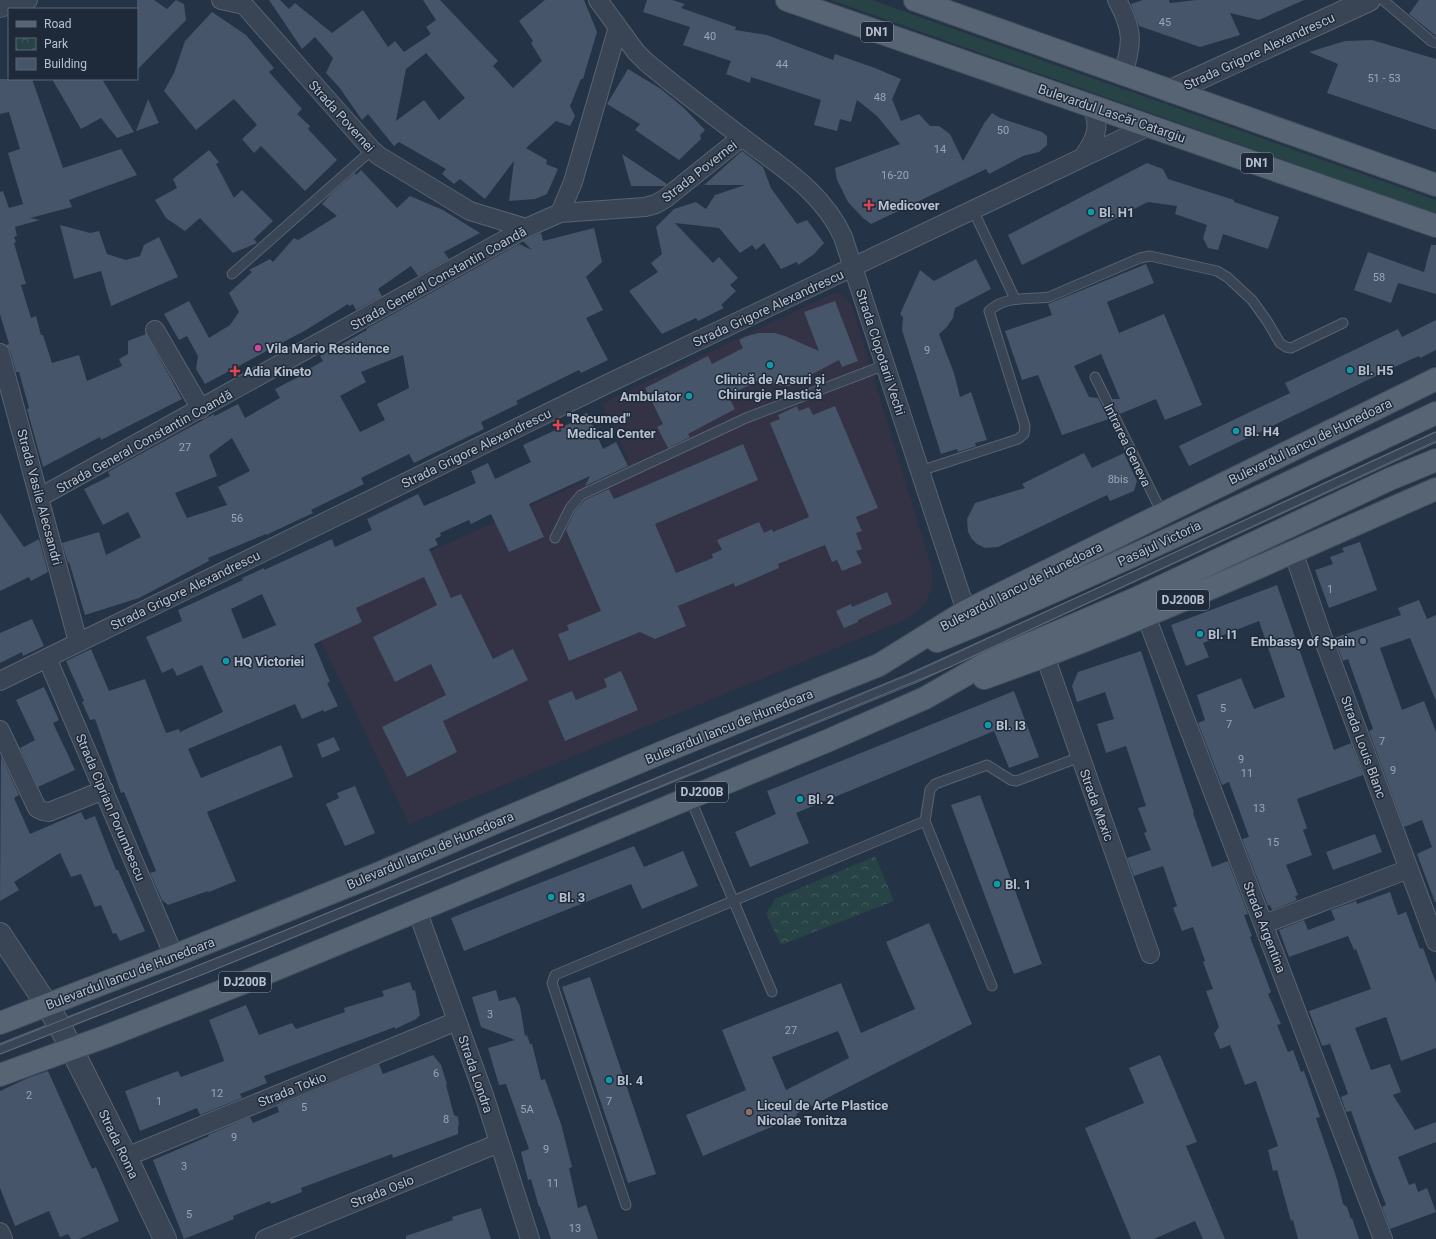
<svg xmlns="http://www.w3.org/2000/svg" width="1436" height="1239" font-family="Roboto,sans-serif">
<defs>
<pattern id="park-crowns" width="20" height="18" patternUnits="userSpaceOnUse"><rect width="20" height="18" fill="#274346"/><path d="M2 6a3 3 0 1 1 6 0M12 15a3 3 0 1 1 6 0" fill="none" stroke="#445c60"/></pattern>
</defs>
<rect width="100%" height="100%" fill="#243345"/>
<path fill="#343245" d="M836,292L843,295L852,306L932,568V588L925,604L915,613L905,620L409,824L305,608L629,461L602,403Z"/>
<path fill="#274346" d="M831,0H872L1436,200V214Z"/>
<path fill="url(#park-crowns)" d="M875,856L894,901L781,945L766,914L775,899Z"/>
<path fill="#465569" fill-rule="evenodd" d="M137,0H154L167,9L176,0L184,4L186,20L137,70Z
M269,0H280L289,9L295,3L332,33L363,10L388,47L395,41L404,52L431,34L426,27L436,20L423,0H440L498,61L493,66L513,88L542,61L531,43L533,41L519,21L545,0H584L597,32L583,79H581L570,106L575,116L570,126L556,121L526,148L547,160L546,164L558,169L547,194L535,199L509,201L514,161L485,199L460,179L454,184L442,174L446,169L399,142L394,146L368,114L362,120L339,87L326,73L333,58L315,37L302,49ZM426,53L465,98L439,120L424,100L396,121L406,69Z
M647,0H672L685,4L681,8L736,27L735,30L767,35L833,60L835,54L875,68L901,79L892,99L901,121L919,114L930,126H939L950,134L963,161L985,122L992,113L1000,118L1042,132L1047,136V145L1039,152L1023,156L989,174L986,169L871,224L863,218L848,202L837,180L835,168L900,144L877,116L857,100L851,122L840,119L837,131L814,125L821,100L751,77L750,83L726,74L731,61L683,45L690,27L643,12Z
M1143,0H1169L1170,3L1196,0H1304L1259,20L1230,13L1240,35L1200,47L1139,26L1131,4Z
M1419,0H1436V36L1409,14Z
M212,12L246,35L274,68L269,72L302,109L297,114L310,126L308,129L337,160L305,191L261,146L254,153L242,139L257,125L234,99L196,130L164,91L174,73L185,41Z
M1372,40L1436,59V130L1327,93L1338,64L1309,52L1345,41Z
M628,69L661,89L685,109L705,130L700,135L701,139L679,160L635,130L640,124L607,104Z
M0,79H32L63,168L121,149L137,175L69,200L72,207L30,218L40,220L15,227L17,236L14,237L16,242L14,243L26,284L21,285L31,318L36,316L41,335H43L52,363L79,355L87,381L122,366L119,359L128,354V341L146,334L182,399L101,440L100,437L43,467L27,409L29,408L19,372H16L10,350L6,345L9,344L0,314V192L3,191L9,208L23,204L8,153L20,149L9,112L0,114Z
M52,79H102L134,132L117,138L101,118L81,129Z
M148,99L159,123L136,131Z
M209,150L219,162L216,164L234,198L242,190L273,221L254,239L257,243L233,253L200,218L185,231L166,218L155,200L177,188L173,179Z
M742,151L763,167L771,188L797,224L807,220L824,243L814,254L798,265L797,262L781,269L764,243L756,250L752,245L740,253L719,228L675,223L713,263L719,257L738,278L730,285L736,291L721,305L724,308L698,321L696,318L662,334L629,291L658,272L651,263L662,254L656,227L674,209L696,202L706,209L715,195L745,185H704Z
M622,154L667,184L665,186H631Z
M1147,163L1163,169L1168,179L1234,200V202L1279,217L1268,249L1223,234L1218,250L1208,248L1203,238L1207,225L1175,214L1177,206L1148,202L1022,265L1008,235Z
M361,170L397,208L410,196L443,210L480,233L444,252L449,259L418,276L411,266L378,289L382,296L356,310L353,304L349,306L348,304L306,330L205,384L196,369L198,356L187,336L179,340L164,314L189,301L209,338L230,325L239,312L229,293L252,272L249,270L270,259L273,262L294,238L298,240L337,216L322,204L331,194L355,173L356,175Z
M60,225L90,233L99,231L107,254L126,260L140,256L144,245L159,237L178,277L111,306L101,271L74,279Z
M594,228L602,262L586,277L603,310L586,318L608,360L581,373L579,370L516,401L518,404L481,422L484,429L428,456L414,463L409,454L361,478L364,484L311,510L313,513L266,535V534L208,558L209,561L139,598L85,615L69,562L68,563L62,543L99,532L106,555L141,537L128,512L103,525L84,489L110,476L108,472L113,469L214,414L215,416L238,404L245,418L280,398L275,389L308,372L307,370L323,361L320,356L367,330L366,329L519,244L532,250L523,241L531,237L541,233L543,241ZM403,355L409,388L377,404L385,420L360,432L340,396L366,382L361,372ZM232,438L250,471L218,487L227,505L187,518L175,493L217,476L209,455Z
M1431,245H1436V294L1398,283L1391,303L1354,290L1368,252L1424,272Z
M976,259L991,289L955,308L953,318L946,328L939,334L954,373L960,397L971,392L987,440L975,443L976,446L958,452L957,449L941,454L902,330L903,317L900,314L920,270L934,281Z
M1146,264L1154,283L1107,302L1119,333L1164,314L1202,405L1165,420L1156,399L1120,414L1112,399H1120L1101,354L1074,366L1089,397L1098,398L1109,419L1062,435L1038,375L1022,380L1005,331L1052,315L1048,304Z
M835,301L858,361L842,367L839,360L790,386L775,385L768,382L762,385L759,380L728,396L735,409L688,434L690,437L668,448L657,427L663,424L645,388L708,356L712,364L743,348L739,340L747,336L759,333H775L785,336L819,351L804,312Z
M1436,320V350L1420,358L1419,356L1403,363L1189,466L1179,446L1290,393L1285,383L1398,329L1402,337Z
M797,406L799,411L809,407L813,415L835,406L878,508L856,517L862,531L856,533L862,549L856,551L862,563L842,571L837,560L832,562L825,545L778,564L779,568L735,587L734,583L678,606L686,626L655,639L640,632L569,661L558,634L569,630L567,625L601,611L566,530L575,511L585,500L609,489L614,499L743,444L758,480L655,524L676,573L713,558L712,554L722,550L717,540L759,522L764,533L772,529L773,532L809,517L770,423L780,419L778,415Z
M587,413L603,449L616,442L628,466L585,486L590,476L529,504L544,537L509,552L491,514L471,524L469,520L440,533L441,536L435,539L438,545L429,549L451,598L461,594L493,659L513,649L528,680L443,721L457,752L407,777L382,727L446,695L431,664L395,682L373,637L437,605L424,577L356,608L362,622L314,644L330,682L327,683L338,706L324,712L323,710L302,719L295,704L188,749L201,778L281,745L293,777L207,812L236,881L209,892L208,891L168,905L162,900L150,873L156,871L124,792L121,793L95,719L90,720L82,702L84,701L66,661L91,649L109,691L145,679L166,733L179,729L180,732L223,712L202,665L177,676L173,668L162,673L146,637L182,621L178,610L243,580L242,578L264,568V570L332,539L335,547L372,530L367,519L418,494L424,506L476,483L471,471L488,463L495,479L531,462L523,445L573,422L572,420ZM262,594L276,625L243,639L231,609Z
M1084,453L1092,468L1124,453L1137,481L1134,491L1110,501L1107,495L998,547L985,548L977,544L972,539L968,532L967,519L975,503L1025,488L1022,484Z
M0,513L24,547L39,539L48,572L31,581L29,577L0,591Z
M1360,542L1377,590L1329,608L1315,570L1333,564L1330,557L1344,552L1342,548Z
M1277,585L1334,750L1351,743L1363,775L1297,799L1307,828L1303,830L1312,855L1286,865L1298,895L1295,896L1297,900L1272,910L1270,905L1268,906L1242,839L1249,837L1229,782L1222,785L1198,723L1205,720L1197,695L1241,678L1254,709L1285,697L1259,621L1203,643L1209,657L1186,666L1171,625Z
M887,592L892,604L858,620V622L844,628L836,611L851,604L852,607Z
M1419,600L1427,619L1436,615V701L1410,638L1380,648L1402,710L1424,701L1436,732V902H1435L1417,854L1432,847L1422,820L1404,827L1369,731L1373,729L1348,659L1343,661L1334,638L1401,615L1398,608Z
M32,619L44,646L23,656L22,652L0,663V633Z
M1141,651L1194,813H1193L1212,867L1228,861L1248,914L1244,915L1252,936L1250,937L1271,992L1268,994L1281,1024L1277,1025L1288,1052L1293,1050L1301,1072L1304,1071L1320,1117L1316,1118L1337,1179L1343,1204L1347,1207L1351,1219L1352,1218L1359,1239H1298L1293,1220L1291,1221L1277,1170L1273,1171L1268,1150L1278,1146L1256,1081L1245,1085L1230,1045L1220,1049L1214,1034L1219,1027L1206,991L1213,989L1203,962L1205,961L1193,927L1182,931L1173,908L1177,906L1163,866L1134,876L1127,858L1151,850L1144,833L1147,832L1138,808L1146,806L1126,746L1106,753L1097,724L1114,719L1105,692L1077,702L1072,686L1078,672Z
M621,671L638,710L565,741L548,701L572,691L576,700L607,687L604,679Z
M44,687L59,720L53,723L75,770L38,787L20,748L35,740L16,700Z
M1014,691L1039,757L1009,768L994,731L796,813L809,843L750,867L735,832L776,814L767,791Z
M334,737L340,750L322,758L317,744Z
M1,756L19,795L14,798L30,834L81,812L85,820L95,816L116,870H118L145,931L120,941L116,933L113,934L101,905L95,907L81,874L71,877L60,853L14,882L19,890L0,901Z
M355,786L375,833L345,846L326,804L339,798L337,793Z
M980,795L1042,964L1014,974L951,805Z
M1375,834L1382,852L1333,870L1326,852Z
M634,846L644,867L683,851L698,886L642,909L631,884L464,951L451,918Z
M1390,892L1398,915L1406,912L1420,949L1423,948L1436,983V1048L1401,1061L1386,1017L1355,1028L1371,1070L1390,1064L1401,1092L1393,1095L1415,1130L1436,1122V1142L1398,1157L1409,1185L1415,1183L1418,1192L1427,1188L1436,1212L1390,1229L1382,1207L1386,1205L1371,1167L1351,1111L1346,1112L1341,1097L1348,1094L1330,1044L1322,1046L1309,1011L1371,989L1356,949L1354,950L1348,936L1289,957L1279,930L1304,920L1308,930L1335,920L1331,910L1356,901L1357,904Z
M929,923L972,1024L796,1114L797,1116L703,1156L686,1115L746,1090L722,1030L841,983L861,1033L915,1009L886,942ZM838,1031L849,1058L786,1090L772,1057Z
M590,977L656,1174L628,1183L562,987Z
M410,982L413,991L415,990L420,1015L416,1019L395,1029V1027L264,1076L267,1083L240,1094L242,1098L200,1115L197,1108L140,1131L125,1091L178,1071L181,1077L224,1061L218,1043L209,1020L246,1005L259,1035L292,1023L296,1029L345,1012L344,1008L384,996L382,991Z
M496,990L499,1001L515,997L520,1006L525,1036L527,1035L530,1044H532L541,1080L545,1079L561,1124L572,1167L569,1168L578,1208L586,1205L598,1239H551L540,1207H539L531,1179L528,1180L521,1152L529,1149L506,1084L499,1085L488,1048L515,1040L481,1027L472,997Z
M433,1055L441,1065L447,1084L446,1085L454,1115L458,1117L459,1125L458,1126V1134L393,1158L392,1154L301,1188L302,1192L271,1204L270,1201L233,1216L234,1219L184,1239L153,1160L209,1136L208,1135L250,1117L253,1123L279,1112L277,1106L379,1064L383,1074Z
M1160,1055L1197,1142L1186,1146L1225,1239H1203L1195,1221L1154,1239H1131L1085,1128L1144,1103L1129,1068Z
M48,1071L92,1169L96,1167L119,1221L79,1239H71L68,1234L60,1237L49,1211L15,1226L0,1188V1091L28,1078Z
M481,1208L491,1239H406V1236L453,1220L452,1217Z"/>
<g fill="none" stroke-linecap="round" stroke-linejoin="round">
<defs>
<path id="service" d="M1383,0L1431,41L1436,43
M973,210L1015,299
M232,274L372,150
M1095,377L1162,513
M920,471L1018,439L1024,434L1025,426L989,311C1006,295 1028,300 1049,297L1140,258L1150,256L1217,271L1227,277L1252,300L1267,321L1280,343L1286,347L1291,348L1343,323
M555,538L570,508L581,495L746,418L885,365
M690,798L772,992
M925,821L930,790L935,784L987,765L1011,780L1016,781L1080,757
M0,1049L228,959L912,679L1436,437
M626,1205L552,983L555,975L925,821L992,986"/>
<path id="minor" d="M221,0L244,5
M241,0L244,5L372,150L379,156L470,211L526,228
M598,0L636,52L645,61C677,88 710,113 743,138C781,167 823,192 843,237L966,611
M1117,0C1133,29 1133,43 1123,74
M0,8L28,0
M1083,157C1095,140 1102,126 1091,106
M560,213L573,182L618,27
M155,330L201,409
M0,353L78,642
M40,497L526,228L560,213L645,207L656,204L666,198L742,137
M1293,551L1320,630L1436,942
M1146,616L1383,1239
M1045,656L1150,954
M47,658L174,956
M0,681L607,384L1149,126
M0,730L37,808L43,811L49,812L104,790
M417,910L485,1098L530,1239
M1264,924L1409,869
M126,1157L457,1021
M0,1232L3,1239
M265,1239L499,1143"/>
<path id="tertiary" d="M1171,91L1369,0
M0,934L47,1005L62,1030L126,1157L165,1239"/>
<path id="primary" d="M787,0L1436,226
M915,0L1436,185
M937,641C1106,572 1270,491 1436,413
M984,678C1139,624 1286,554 1436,489
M0,1023L174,956L375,875L492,824L663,752L879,665L966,611L1436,379
M0,1075L107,1036L240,984L827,741L925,698L983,665L1006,654L1137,598L1390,479L1436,460"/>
</defs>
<use href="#service" stroke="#586372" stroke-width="11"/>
<use href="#minor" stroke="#586372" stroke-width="20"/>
<use href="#tertiary" stroke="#586372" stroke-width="24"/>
<use href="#primary" stroke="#434e5e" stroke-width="24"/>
<use href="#service" stroke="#394554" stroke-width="9"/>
<use href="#minor" stroke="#394554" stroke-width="18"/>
<use href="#tertiary" stroke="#394554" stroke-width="22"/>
<use href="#primary" stroke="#576474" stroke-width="22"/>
<path stroke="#5b697b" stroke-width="1" d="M0,1045L296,926L906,675L1091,591L1436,432
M0,1054L204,974L950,667L1436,441"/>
</g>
<g fill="#e0444e" stroke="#1e2a3a" stroke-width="1.5">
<path d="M867 199h4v4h4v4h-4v4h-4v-4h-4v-4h4z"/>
<path d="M233 365h4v4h4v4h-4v4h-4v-4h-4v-4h4z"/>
<path d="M556 419h4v4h4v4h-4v4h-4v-4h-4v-4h4z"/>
</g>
<g fill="#0f9aa8" stroke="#1e2a3a" stroke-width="1.5">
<circle cx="1091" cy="212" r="4"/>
<circle cx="770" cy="365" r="4"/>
<circle cx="1350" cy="370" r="4"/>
<circle cx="689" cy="396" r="4"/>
<circle cx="1236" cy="431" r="4"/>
<circle cx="1200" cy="634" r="4"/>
<circle cx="226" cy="661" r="4"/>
<circle cx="988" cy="725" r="4"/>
<circle cx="800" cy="799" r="4"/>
<circle cx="997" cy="884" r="4"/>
<circle cx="551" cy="897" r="4"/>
<circle cx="609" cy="1080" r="4"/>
</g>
<circle fill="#d1479c" stroke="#1e2a3a" stroke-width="1.5" cx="258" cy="348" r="4"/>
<circle fill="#5c6f8a" stroke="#1e2a3a" stroke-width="1.5" cx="1363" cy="641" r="4"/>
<circle fill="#8d6e63" stroke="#1e2a3a" stroke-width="1.5" cx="749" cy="1112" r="4"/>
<g text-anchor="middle" stroke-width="3" stroke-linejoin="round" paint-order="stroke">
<g font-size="11" fill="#9ba5b5">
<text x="1165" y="26">45</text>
<text x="710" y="40">40</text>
<text x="782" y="68">44</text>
<text x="1384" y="82">51 - 53</text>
<text x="880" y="101">48</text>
<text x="1003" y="134">50</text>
<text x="940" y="153">14</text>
<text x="895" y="179">16-20</text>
<text x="1379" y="281">58</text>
<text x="927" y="354">9</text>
<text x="185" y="451">27</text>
<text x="1118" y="483">8bis</text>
<text x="237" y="522">56</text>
<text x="1330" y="593">1</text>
<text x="1223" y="712">5</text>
<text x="1229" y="728">7</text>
<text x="1382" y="745">7</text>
<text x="1241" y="763">9</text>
<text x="1393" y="774">9</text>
<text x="1247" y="777">11</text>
<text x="1259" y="812">13</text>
<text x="1273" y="846">15</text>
<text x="490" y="1018">3</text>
<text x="791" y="1034">27</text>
<text x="436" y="1077">6</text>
<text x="217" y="1097">12</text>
<text x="29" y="1099">2</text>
<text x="159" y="1105">1</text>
<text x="609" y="1105">7</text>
<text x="304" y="1111">5</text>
<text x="527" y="1113">5A</text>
<text x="446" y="1123">8</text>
<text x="234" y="1141">9</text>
<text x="546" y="1153">9</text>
<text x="184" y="1170">3</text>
<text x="553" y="1187">11</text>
<text x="189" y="1218">5</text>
<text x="575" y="1232">13</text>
</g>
<g fill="#1e2a3a" stroke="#8993a2" stroke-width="1">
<rect x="861" y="22" width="32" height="20" rx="3"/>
<rect x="1241" y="153" width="32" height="20" rx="3"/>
<rect x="1157" y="590" width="52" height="20" rx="3"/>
<rect x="676" y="782" width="52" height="20" rx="3"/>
<rect x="219" y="972" width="52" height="20" rx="3"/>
</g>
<g font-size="12" font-weight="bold" fill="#b7c0ce">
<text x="877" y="36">DN1</text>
<text x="1257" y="167">DN1</text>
<text x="1183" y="604">DJ200B</text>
<text x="702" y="796">DJ200B</text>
<text x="245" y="986">DJ200B</text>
</g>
<g font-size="13" fill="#b7c0ce" stroke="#1e2a3a">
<text transform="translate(1259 51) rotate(-25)" y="5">Strada Grigore Alexandrescu</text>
<text transform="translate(1112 113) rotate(19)" y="5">Bulevardul Lascăr Catargiu</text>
<text transform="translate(342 116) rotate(48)" y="5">Strada Povernei</text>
<text transform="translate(699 171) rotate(-38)" y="5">Strada Povernei</text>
<text transform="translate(438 278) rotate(-29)" y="5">Strada General Constantin Coandă</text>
<text transform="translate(768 308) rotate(-25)" y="5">Strada Grigore Alexandrescu</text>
<text transform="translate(881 352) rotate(72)" y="5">Strada Clopotarii Vechi</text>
<text transform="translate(144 441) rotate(-29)" y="5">Strada General Constantin Coandă</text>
<text transform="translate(1310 441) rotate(-26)" y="5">Bulevardul Iancu de Hunedoara</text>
<text transform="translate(1128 445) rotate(64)" y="5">Intrarea Geneva</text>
<text transform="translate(476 448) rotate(-26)" y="5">Strada Grigore Alexandrescu</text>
<text transform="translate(40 497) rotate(75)" y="5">Strada Vasile Alecsandri</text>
<text transform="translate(1159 543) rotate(-25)" y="5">Pasajul Victoria</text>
<text transform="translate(1021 586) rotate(-27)" y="5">Bulevardul Iancu de Hunedoara</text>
<text transform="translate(185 590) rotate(-26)" y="5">Strada Grigore Alexandrescu</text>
<text transform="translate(729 726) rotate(-22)" y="5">Bulevardul Iancu de Hunedoara</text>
<text transform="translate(1364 747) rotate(70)" y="5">Strada Louis Blanc</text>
<text transform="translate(1097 805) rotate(70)" y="5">Strada Mexic</text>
<text transform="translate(111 807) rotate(67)" y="5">Strada Ciprian Porumbescu</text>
<text transform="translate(430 850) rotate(-23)" y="5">Bulevardul Iancu de Hunedoara</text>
<text transform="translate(1265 927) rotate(69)" y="5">Strada Argentina</text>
<text transform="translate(130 973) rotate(-21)" y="5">Bulevardul Iancu de Hunedoara</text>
<text transform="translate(476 1074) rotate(71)" y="5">Strada Londra</text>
<text transform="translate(292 1089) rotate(-22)" y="5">Strada Tokio</text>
<text transform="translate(119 1144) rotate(64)" y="5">Strada Roma</text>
<text transform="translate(382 1191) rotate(-22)" y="5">Strada Oslo</text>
</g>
<g font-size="13" font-weight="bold" fill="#b7c0ce" stroke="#1e2a3a" text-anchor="start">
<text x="878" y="210">Medicover</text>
<text x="1099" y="217">Bl. H1</text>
<text x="266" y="353">Vila Mario Residence</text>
<text x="1358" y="375">Bl. H5</text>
<text x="244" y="376">Adia Kineto</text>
<text x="770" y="384" text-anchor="middle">Clinică de Arsuri și<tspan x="770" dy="15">Chirurgie Plastică</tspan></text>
<text x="681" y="401" text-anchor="end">Ambulator</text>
<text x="567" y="423">"Recumed"<tspan x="567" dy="15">Medical Center</tspan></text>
<text x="1244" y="436">Bl. H4</text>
<text x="1208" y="639">Bl. I1</text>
<text x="1355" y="646" text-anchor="end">Embassy of Spain</text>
<text x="234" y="666">HQ Victoriei</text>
<text x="996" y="730">Bl. I3</text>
<text x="808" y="804">Bl. 2</text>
<text x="1005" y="889">Bl. 1</text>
<text x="559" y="902">Bl. 3</text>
<text x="617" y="1085">Bl. 4</text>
<text x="757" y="1110">Liceul de Arte Plastice<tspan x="757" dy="15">Nicolae Tonitza</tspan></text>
</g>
</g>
<rect x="8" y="8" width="130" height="72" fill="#1e2a3a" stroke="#5b6675"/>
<rect x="16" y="21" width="20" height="6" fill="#576474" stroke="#5b6675"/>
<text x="44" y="28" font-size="12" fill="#b7c0ce">Road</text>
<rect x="16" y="38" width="20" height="12" fill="url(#park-crowns)" stroke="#5b6675"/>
<text x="44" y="48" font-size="12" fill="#b7c0ce">Park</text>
<rect x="16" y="58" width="20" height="12" fill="#465569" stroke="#5b6675"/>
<text x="44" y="68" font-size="12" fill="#b7c0ce">Building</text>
</svg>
